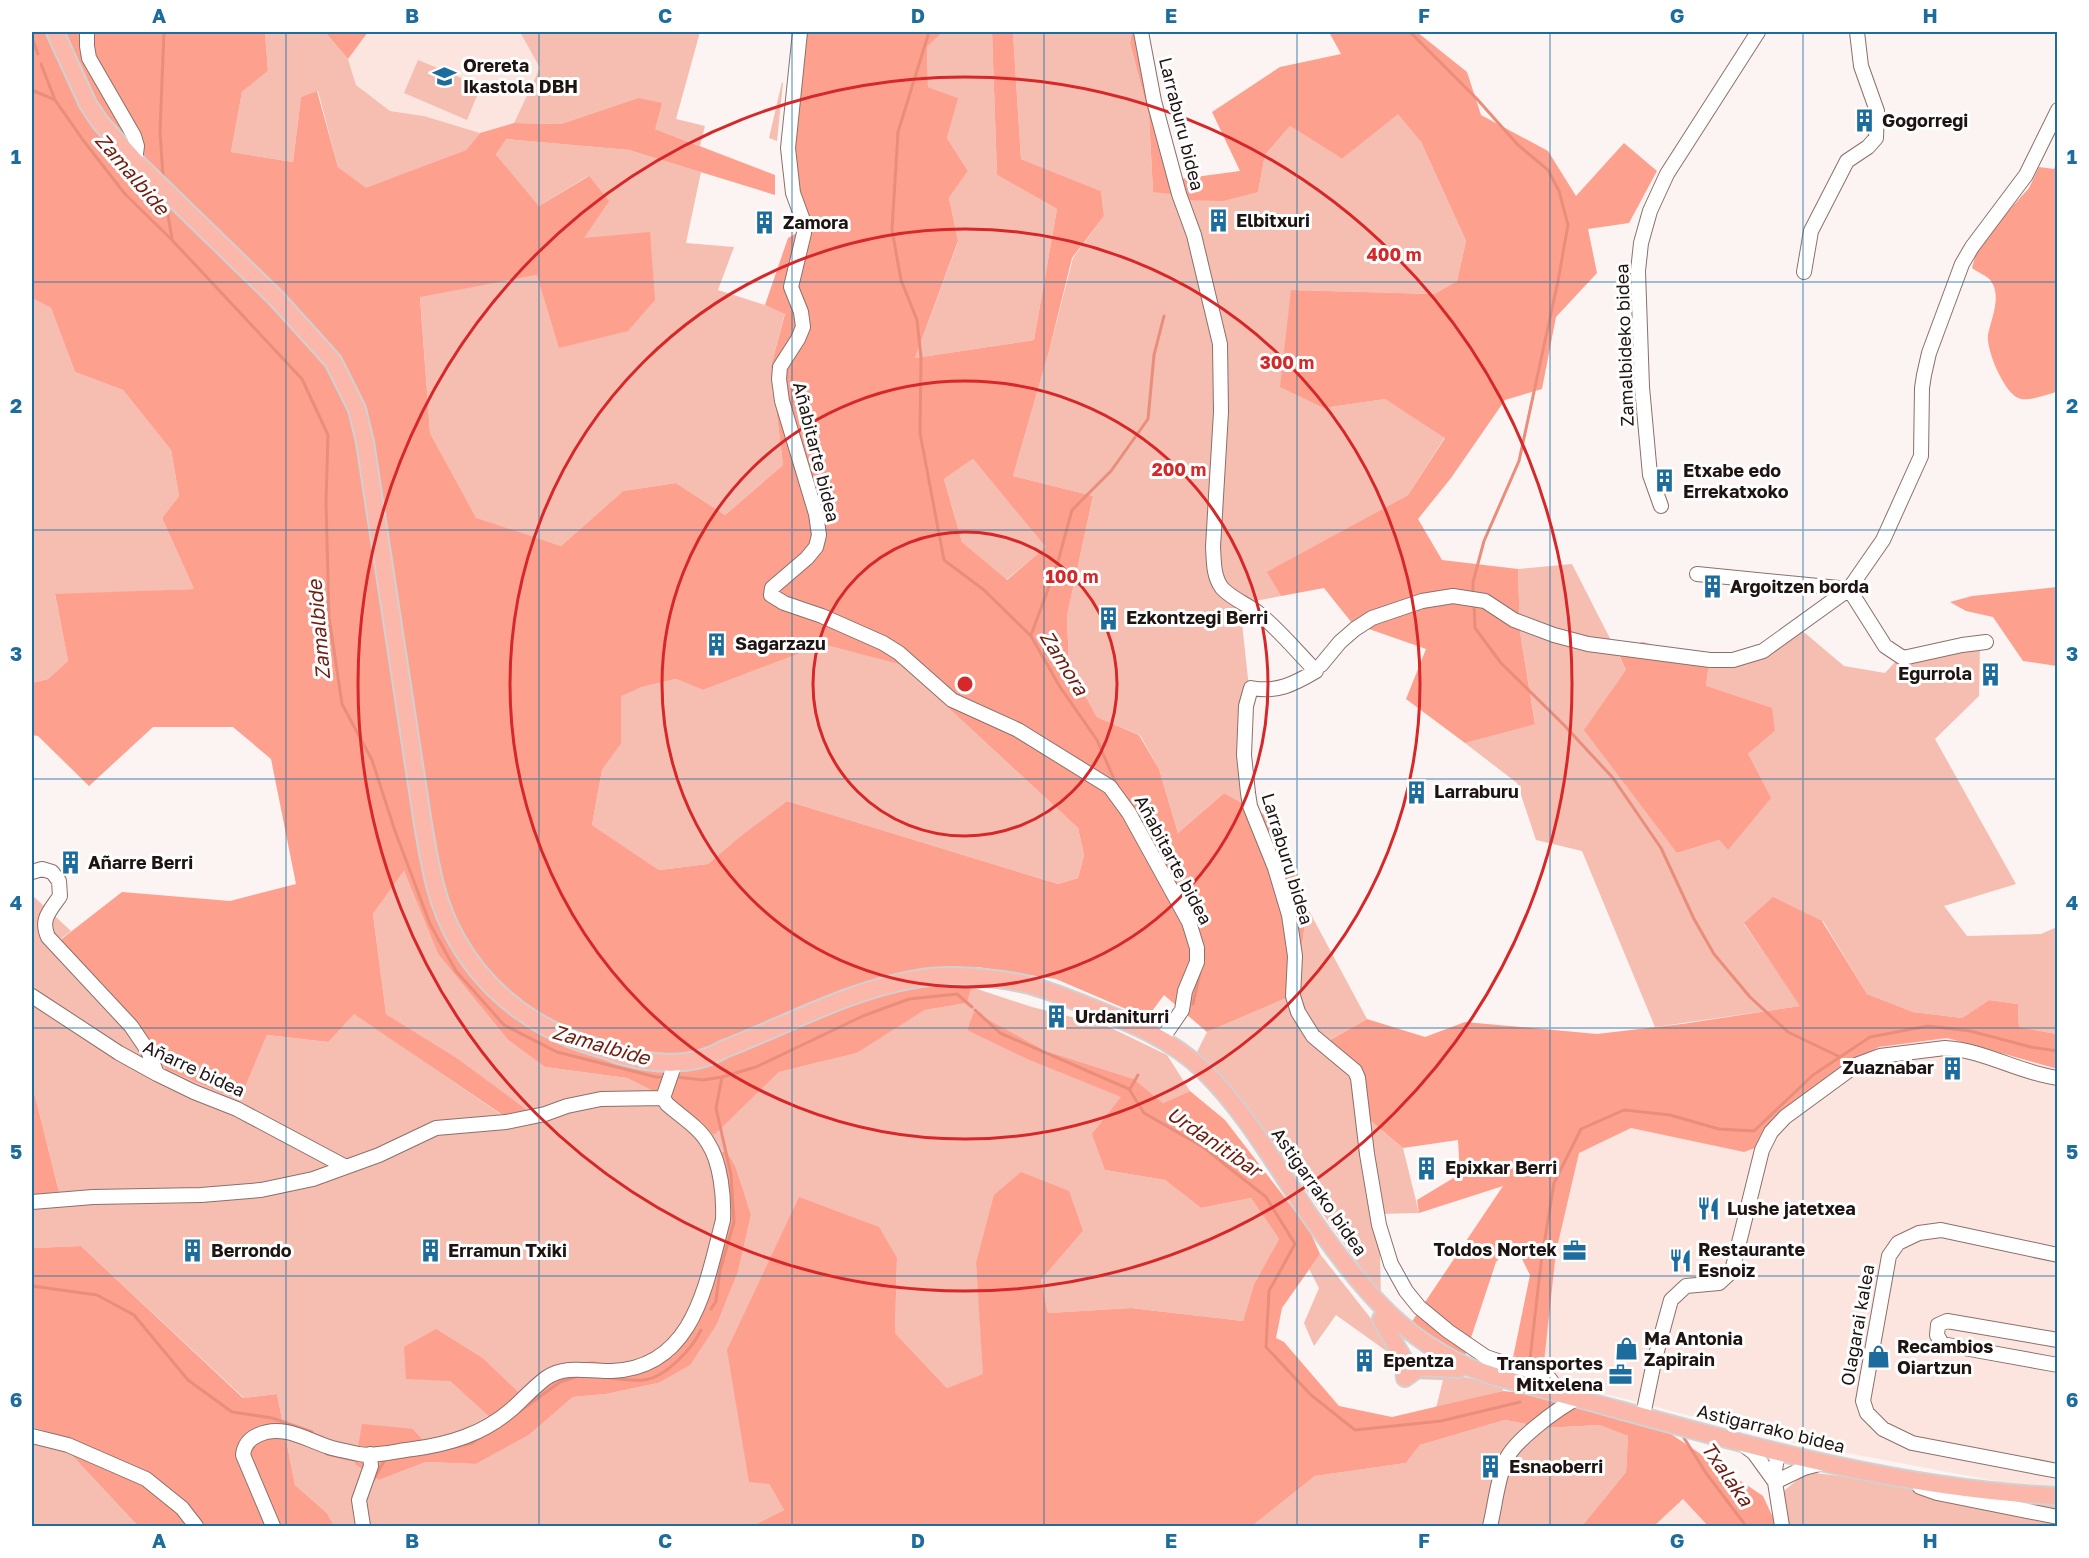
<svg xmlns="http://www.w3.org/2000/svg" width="2089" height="1558" font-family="'Golos Text',sans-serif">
<rect width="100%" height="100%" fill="#fbf4f3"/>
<path fill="#fce4df" d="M368,32H520L540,68L514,123L480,133L424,116L390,111L356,85L348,59Z
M1947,1038L2057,1069V1486L2001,1482L1789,1442L1630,1400L1542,1381L1556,1252L1579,1153L1631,1128L1744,1152L1758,1147L1768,1125L1844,1066L1879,1047Z
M1683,1499L1708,1526H1654Z"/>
<path fill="#f6bdb1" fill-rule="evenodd" d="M265,32H325L348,59L356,85L390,111L424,116L480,133L466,150L366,189L338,167L318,91L301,97L293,162L231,152L242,92L268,71Z
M520,32H700L676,119L705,126L700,146L655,129L638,98L561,124L514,123L540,68Z
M943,32H992L997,175L1057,209L1034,340L915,358L958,242L949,198L968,171L947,138L957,98L928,87L927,47Z
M1013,32H1132L1130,43L1149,116L1153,192L1180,179L1258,192L1265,155L1290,126L1342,159L1398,113L1421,142L1466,241L1457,281L1436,294L1291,290L1324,408L1385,399L1445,437L1408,495L1268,572L1281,596L1240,604L1249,688L1247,805L1224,793L1178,833L1159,769L1140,735L1097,717L1069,667L1067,616L1093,496L1013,476L1049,351L1073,258L1104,216L1101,191L1021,159Z
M418,60L481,86L467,120L404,93Z
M782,82L783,83L777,141L769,138Z
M505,139L629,150L701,172L686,243L734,247L718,290L765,305L785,313L771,366L783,465L725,515L676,483L623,491L561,546L476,519L430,433L420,296L537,275L583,238L588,176L539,206L496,156Z
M32,298L51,308L75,372L123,390L171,450L179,496L162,518L194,589L55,595L68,661L48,679L32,683Z
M973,459L1047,547L1006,580L962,542L944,479Z
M1572,564L1626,670L1677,853L1719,840L1728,850L1748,754L1775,731L1706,686L1709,663L1764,655L1799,628L1844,666L1885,673L1896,661L1980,641L1979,696L1935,739L2016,884L1944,906L1967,936L2041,934L2057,927V1034L2019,1027L2018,1004L1989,1000L1962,1018L1913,1012L1867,994L1823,921L1744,924L1801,1006L1655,1027L1582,851L1536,840L1517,783L1465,743L1535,723L1520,632L1518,569Z
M823,643L902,665L1078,828L1084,855L1078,878L1058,884L787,801L738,838L708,864L659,870L592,825L602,770L621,744V695L642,687L676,679L703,690Z
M404,871L438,954L508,1040L545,1067L627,1078L671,1100L714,1134L779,1072L857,1053L925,1010L967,1003L971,987L1032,1007L1107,1026L1167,1055L1190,1091L1163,1103L1134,1079L1046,1051L975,1013L967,1029L1029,1060L1122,1097L1105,1170L1165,1180L1201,1208L1251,1198L1279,1239L1254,1284L1243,1321L1131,1308L1048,1313L1041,1280L1083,1231L976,1263L984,1374L947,1388L895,1333L897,1258L769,1484L784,1510L752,1526H334L327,1513L295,1485L277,1394L244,1398L81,1246L32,1248V1195L59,1192L32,1084V895L71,931L59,940L246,1085L267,1035L327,1042L354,1013L506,1118L527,1111L457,1058L386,1014L373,914ZM726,1151L751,1215L738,1272L717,1324L658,1383L606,1394L573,1397L529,1435L476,1464L426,1462L379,1480L413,1429L425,1442L447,1439L490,1415L450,1381L484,1359L518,1393L551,1366L633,1371L673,1356L699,1319L727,1206L720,1152Z
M1307,907L1367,1019L1322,1044L1356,1075L1365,1116L1403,1148L1419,1213L1379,1214L1381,1297L1258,1121L1195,1056L1207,1032L1296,994Z
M1320,1254L1391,1344L1399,1360L1336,1315L1314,1346L1304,1323L1319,1288L1309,1269Z
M1436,1370L1502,1386L1503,1391L1436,1408L1443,1380L1413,1379L1420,1371Z
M1505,1420L1546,1428L1599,1425L1628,1436L1626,1472L1582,1526H1252L1315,1476L1406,1463L1420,1445Z
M32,1427L51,1433L138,1526H32Z
M1807,1472L2044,1501L2057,1507V1526H1788L1780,1494Z"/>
<path fill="#fea08e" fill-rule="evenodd" d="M32,32H265L268,71L242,92L231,152L293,162L301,97L317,91L338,167L366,188L466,150L480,133L514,123L561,124L638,98L662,103L655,129L775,175V195L629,150L506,139L496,155L539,206L589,176L609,201L584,238L650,232L655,300L628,331L559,348L537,275L420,297L430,433L476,518L561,546L623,491L676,483L725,515L783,465L771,366L785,314L765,305L788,238L809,226L797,191L794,149L805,32H943L927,47L928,87L958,98L947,138L968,171L949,198L958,241L915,358L1034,340L1057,209L997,175L992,32H1013L1021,159L1101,191L1104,216L1072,258L1049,351L1013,476L1093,496L1067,616L1069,667L1097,717L1139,735L1159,769L1178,833L1224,793L1276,821L1307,907L1296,994L1207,1032L1164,995L1147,1018L1056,979L977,967L967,1003L925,1010L857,1053L779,1072L714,1135L671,1100L627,1078L545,1067L508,1040L438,954L404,871L373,914L386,1014L457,1058L528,1111L507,1118L354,1014L328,1042L267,1035L246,1085L222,1093L166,1069L135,1024L59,941L122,892L230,901L296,884L271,759L233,727H153L89,786L38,736L32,735V683L48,679L68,661L55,594L194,589L162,518L179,496L171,450L123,390L75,372L51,308L32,298ZM973,459L1046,547L1007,580L962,542L944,479ZM823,644L902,665L1078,828L1084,855L1078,878L1058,884L787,801L738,838L708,864L659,870L592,825L602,770L621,744V696L642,687L676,679L703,690Z
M325,32H368L348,59Z
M1132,32H1140L1175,188L1171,194L1153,192L1149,116L1130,43Z
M1329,32H1417L1467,72L1481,115L1548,151L1576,196L1624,143L1657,171L1629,223L1588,229L1597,273L1556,317L1542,389L1505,400L1451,478L1418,519L1442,560L1518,569L1520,632L1535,724L1465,743L1406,699L1426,649L1352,623L1324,588L1281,596L1267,572L1408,495L1445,438L1385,399L1324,408L1280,387L1291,290L1435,294L1457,281L1466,241L1421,142L1398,114L1342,159L1290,126L1265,155L1258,192L1223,201L1184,200L1180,179L1240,171L1212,112L1280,67L1341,54Z
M2057,160V392C2047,394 2031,401 2021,399C2005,396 1986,350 1988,335C1991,319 2002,297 1991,281C1988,276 1977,272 1972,268L1976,253L2001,219L2029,188L2039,167L2054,169Z
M2057,587V666L2023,661L1993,617L1966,611L1950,602L1972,596Z
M1643,642L1709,663L1706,686L1772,708L1775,731L1748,754L1771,798L1728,850L1719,840L1677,853L1584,730L1626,670L1616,649Z
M1773,897L1822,921L1867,994L1913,1012L1962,1018L1989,1000L2018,1004L2019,1027L2057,1034L2058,1069L1947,1038L1879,1047L1844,1066L1768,1125L1758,1147L1744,1152L1631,1128L1579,1153L1556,1252L1542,1381L1510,1372L1530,1275L1514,1243L1496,1262L1465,1356L1411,1323L1503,1186L1419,1213L1417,1200L1460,1174L1458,1140L1403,1148L1365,1116L1356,1075L1321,1045L1367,1019L1425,1037L1465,1022L1597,1034L1682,1024L1800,1006L1744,923Z
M974,1012L1046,1051L1134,1079L1163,1103L1190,1091L1225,1120L1309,1229L1320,1254L1282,1308L1276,1338L1284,1342L1339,1406L1392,1417L1503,1391L1545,1395L1662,1428L1763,1496L1777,1526H1708L1683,1499L1654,1526H1582L1626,1472L1628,1436L1599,1425L1546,1428L1505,1420L1420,1445L1406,1463L1315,1476L1252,1526H752L784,1510L769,1484L749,1482L727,1350L799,1197L879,1227L897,1258L895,1333L947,1388L983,1374L976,1263L994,1195L1021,1172L1069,1191L1083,1231L1041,1280L1048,1313L1131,1308L1243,1321L1254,1284L1279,1239L1251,1198L1201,1208L1165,1180L1105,1170L1092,1134L1121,1097L1029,1060L967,1030Z
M32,1084L59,1192L32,1195Z
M726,1151L735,1166L751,1215L738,1272L717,1324L690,1365L658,1383L606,1394L573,1397L529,1435L476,1464L426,1462L379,1480L355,1464L362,1424L413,1429L425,1442L448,1439L489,1416L450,1381L406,1379L404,1347L436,1329L484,1359L518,1392L551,1366L593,1361L633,1371L673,1356L699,1319L727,1206L720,1152Z
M81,1246L243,1398L277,1394L295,1485L327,1513L334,1526H138L51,1433L32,1427V1248Z"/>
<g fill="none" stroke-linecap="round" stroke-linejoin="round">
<path stroke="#ea8e7c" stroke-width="3" d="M929,32L898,132L892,230L901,280L917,320L921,357L920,433L944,560L984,590L1031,636L1060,687L1097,740L1117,786
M1410,32L1477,99L1518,145L1548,170L1559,191L1568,225L1558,281L1519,461L1484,541L1473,582V596
M32,38L38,54
M41,64L55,100L83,140L125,194L172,240L302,379L328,435L326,502L329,617L342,704L372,760L395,831L430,924L456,971L504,1025L557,1052L656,1077H666
M32,90L55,100
M163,177L160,131L164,32
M166,203L172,239
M1474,602L1475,628L1501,663L1563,724L1613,778L1661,848L1694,919L1714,954L1750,997L1788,1032L1840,1057
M1031,635L1057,565L1072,510L1111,471L1148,419L1154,355L1164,316
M1176,884L1184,899
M1193,1004L1200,972
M975,1010L1000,1033L1129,1089L1144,1113L1203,1147L1266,1197L1295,1244L1269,1291L1266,1347L1311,1395L1355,1430L1441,1421L1520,1402
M676,1077L703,1080L722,1077L756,1067L863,1016L909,999L957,994L972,1007
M1130,1089L1138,1075
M32,1286L97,1295L134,1315L188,1380L232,1412L272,1418L312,1432
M711,1309L716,1301L720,1270L734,1222L731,1175L716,1108L722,1077
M1530,1359L1541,1263L1554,1183L1581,1129L1624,1110L1670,1115L1719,1129L1754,1131L1813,1075L1870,1037L1928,1026L1970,1031L2031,1047L2058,1051
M605,1377C618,1379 632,1381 644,1380C666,1377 692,1349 701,1330
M513,1416L560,1382L581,1375
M1684,1438L1706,1473L1746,1526
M455,1447L472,1443L482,1436
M327,1454L354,1460
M372,1482L386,1458"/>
<defs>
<path id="minor" d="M87,32V46L89,58L134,136L137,146L135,161
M800,32L788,148L793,193L804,223V233L791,287L801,312L803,327L798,339L780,367L779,379L782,401L816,514L819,535L816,547L807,558L772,588L771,595L784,603L822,616L883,643L899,653L952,700L1018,730L1110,787L1129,813L1189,922L1197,948V962L1185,991L1182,1010L1162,1039
M1141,32L1154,101L1179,194L1194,235L1220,344L1221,412L1213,547C1214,561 1213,576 1222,588C1231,598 1246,604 1257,612C1277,627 1298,653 1316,671C1294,684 1277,693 1251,688L1246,706L1244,755L1248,793L1250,806L1275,868L1289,915L1295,956L1293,996L1298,1012L1313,1036L1355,1071L1358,1078L1367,1154L1379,1225L1391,1264L1406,1291L1419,1307L1448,1331L1486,1357L1549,1378L1561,1394
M1804,272L1811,231L1847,161L1868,147L1876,138L1877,111L1861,66L1857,32
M1661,506L1650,475L1642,387L1638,271L1641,243L1650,211L1667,174L1758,32
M1697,574L1849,589L1885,646L1903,658L1962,645L1986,642
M1321,665L1340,642L1355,629L1372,618L1422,601L1453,596L1485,601L1514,620L1554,635L1588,644L1710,660H1733L1763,651L1849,589L1883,540L1921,456L1922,388L1924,375L1929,353L1962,264L1972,247L2026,175L2058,110
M32,872L42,869L52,872L59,881L60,896C50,911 40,919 48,937L131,1026L148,1051L157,1074
M32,996L119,1053L157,1074L194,1092L237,1109L346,1167
M32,1202L93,1197L201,1195L261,1190L313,1179L379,1155L436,1128L506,1122L545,1114L567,1106L601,1099L663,1098
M2058,1255L1941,1230L1919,1233L1898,1243L1889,1256L1863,1401L1867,1413L1883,1429L1912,1443L2058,1471
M2058,1340L1947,1321L1938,1325L1937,1335L1942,1344L2058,1365
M1643,1415L1654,1362L1671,1300L1686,1286L1719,1283L1732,1271L1762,1150L1771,1132L1785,1117L1856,1065L1880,1056L1945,1048C1985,1050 2019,1073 2058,1078
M32,1436L68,1445L146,1479L182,1508L196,1526
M1741,1443L1754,1453L1775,1482
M1778,1452L1774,1476L1782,1526
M1920,1481V1487L1937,1493L2058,1517
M1775,1482L1804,1468L1823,1463
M273,1526L243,1455C244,1446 249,1439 258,1435C284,1423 308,1441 332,1448C340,1450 350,1452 359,1454C375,1457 396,1451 413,1449C450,1444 483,1434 512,1409C523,1399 534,1387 546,1378C567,1364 589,1372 612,1371C694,1368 706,1284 723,1220C724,1197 721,1163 708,1143C699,1127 680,1116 667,1104L663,1098L673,1069
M363,1526L359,1500L371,1466L370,1454
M1490,1526C1495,1506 1497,1482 1505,1462C1512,1442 1558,1408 1578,1398"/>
<path id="major" d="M55,32L88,104L100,122L135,161L277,299L333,361L357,409L365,442C379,536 394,630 408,725C413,758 418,791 423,824C430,865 436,904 457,940C489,997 544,1035 606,1050C612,1052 617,1055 623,1056C656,1065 695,1067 724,1049C787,1025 849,990 916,979C947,973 994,977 1025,984C1046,989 1067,998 1088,1006C1128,1022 1171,1039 1203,1070C1248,1114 1279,1172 1315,1223C1364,1293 1412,1351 1496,1377C1681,1424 1866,1488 2058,1496
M1381,1319L1403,1358L1405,1378
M1405,1378L1420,1367L1458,1369"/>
</defs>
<use href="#minor" stroke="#8b706a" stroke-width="16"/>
<use href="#major" stroke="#d2d0d0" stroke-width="20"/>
<use href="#minor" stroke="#fff" stroke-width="14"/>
<use href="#major" stroke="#fab7aa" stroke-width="16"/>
</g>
<path fill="none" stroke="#1c6c9e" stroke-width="1.5" stroke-opacity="0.55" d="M286,32V1526M539,32V1526M792,32V1526M1044,32V1526M1297,32V1526M1550,32V1526M1803,32V1526M32,282H2058M32,530H2058M32,779H2058M32,1028H2058M32,1276H2058"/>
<g fill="none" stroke="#d62828" stroke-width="3">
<circle cx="965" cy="684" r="152"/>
<circle cx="965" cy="684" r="303"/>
<circle cx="965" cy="684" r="455"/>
<circle cx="965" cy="684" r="607"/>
</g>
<defs>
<symbol id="school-bare" viewBox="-9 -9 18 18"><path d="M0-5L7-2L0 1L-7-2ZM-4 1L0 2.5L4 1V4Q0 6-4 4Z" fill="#1c6c9e" stroke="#fff" stroke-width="2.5" paint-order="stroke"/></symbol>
<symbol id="building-bare" viewBox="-9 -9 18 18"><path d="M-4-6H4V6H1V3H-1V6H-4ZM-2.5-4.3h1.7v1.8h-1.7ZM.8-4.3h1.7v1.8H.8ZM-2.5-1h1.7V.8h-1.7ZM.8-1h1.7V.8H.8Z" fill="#1c6c9e" stroke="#fff" stroke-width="2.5" paint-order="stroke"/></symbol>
<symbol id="restaurant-bare" viewBox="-9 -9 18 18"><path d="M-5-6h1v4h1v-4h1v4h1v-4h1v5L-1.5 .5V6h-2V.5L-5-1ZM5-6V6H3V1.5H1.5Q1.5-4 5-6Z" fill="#1c6c9e" stroke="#fff" stroke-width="2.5" paint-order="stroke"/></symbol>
<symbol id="office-bare" viewBox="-9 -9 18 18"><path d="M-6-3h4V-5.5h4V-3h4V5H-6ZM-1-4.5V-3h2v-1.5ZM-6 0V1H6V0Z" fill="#1c6c9e" stroke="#fff" stroke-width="2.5" paint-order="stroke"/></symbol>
<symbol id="shop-bare" viewBox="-9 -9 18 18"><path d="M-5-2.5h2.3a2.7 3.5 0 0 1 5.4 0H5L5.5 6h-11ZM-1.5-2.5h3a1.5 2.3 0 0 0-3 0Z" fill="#1c6c9e" stroke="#fff" stroke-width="2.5" paint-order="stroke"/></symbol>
</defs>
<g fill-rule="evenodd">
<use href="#school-bare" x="428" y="60" width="33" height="33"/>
<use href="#building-bare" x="1848" y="104" width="33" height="33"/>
<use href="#building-bare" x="1202" y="204" width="33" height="33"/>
<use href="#building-bare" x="748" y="206" width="33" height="33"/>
<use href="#building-bare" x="1648" y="464" width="33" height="33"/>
<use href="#building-bare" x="1696" y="570" width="33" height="33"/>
<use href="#building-bare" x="1092" y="602" width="33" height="33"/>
<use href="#building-bare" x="700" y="628" width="33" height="33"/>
<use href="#building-bare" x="1974" y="658" width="33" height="33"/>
<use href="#building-bare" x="1400" y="776" width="33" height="33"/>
<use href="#building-bare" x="54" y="846" width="33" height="33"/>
<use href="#building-bare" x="1040" y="1000" width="33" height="33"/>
<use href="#building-bare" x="1936" y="1052" width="33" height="33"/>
<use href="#building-bare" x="1410" y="1152" width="33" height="33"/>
<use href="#restaurant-bare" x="1692" y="1192" width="33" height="33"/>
<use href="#office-bare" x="1558" y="1234" width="33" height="33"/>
<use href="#building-bare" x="176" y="1234" width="33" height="33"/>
<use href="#building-bare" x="414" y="1234" width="33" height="33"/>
<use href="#restaurant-bare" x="1664" y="1244" width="33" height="33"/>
<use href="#shop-bare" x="1610" y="1332" width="33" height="33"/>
<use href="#shop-bare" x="1862" y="1340" width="33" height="33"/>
<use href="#building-bare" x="1348" y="1344" width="33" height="33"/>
<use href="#office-bare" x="1604" y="1358" width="33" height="33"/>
<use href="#building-bare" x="1474" y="1450" width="33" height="33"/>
</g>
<g text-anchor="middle" stroke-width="6" stroke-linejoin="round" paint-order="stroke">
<g font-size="18" font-weight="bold" fill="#1e1412" stroke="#fff" text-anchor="start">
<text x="463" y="72">Orereta<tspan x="463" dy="21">Ikastola DBH</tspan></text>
<text x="1882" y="127">Gogorregi</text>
<text x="1236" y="227">Elbitxuri</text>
<text x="783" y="229">Zamora</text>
<text x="1683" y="477">Etxabe edo<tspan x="1683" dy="21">Errekatxoko</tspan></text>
<text x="1730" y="593">Argoitzen borda</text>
<text x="1126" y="624">Ezkontzegi Berri</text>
<text x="735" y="650">Sagarzazu</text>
<text x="1972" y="680" text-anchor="end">Egurrola</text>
<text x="1434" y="798">Larraburu</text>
<text x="88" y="869">Añarre Berri</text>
<text x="1075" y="1023">Urdaniturri</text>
<text x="1934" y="1074" text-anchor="end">Zuaznabar</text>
<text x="1445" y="1174">Epixkar Berri</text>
<text x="1727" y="1215">Lushe jatetxea</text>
<text x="1557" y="1256" text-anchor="end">Toldos Nortek</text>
<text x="1698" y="1256">Restaurante<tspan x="1698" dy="21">Esnoiz</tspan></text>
<text x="211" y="1257">Berrondo</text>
<text x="448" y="1257">Erramun Txiki</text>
<text x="1644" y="1345">Mª Antonia<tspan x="1644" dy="21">Zapirain</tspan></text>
<text x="1897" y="1353">Recambios<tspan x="1897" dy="21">Oiartzun</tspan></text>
<text x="1383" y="1367">Epentza</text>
<text x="1603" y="1370" text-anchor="end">Transportes<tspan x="1603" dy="21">Mitxelena</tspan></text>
<text x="1509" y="1473">Esnaoberri</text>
</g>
<g font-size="18" fill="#1e1412" stroke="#fff">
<text transform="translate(1181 124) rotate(76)" y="6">Larraburu bidea</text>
<text transform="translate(1625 345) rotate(-92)" y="6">Zamalbideko bidea</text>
<text transform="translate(816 452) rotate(76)" y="6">Añabitarte bidea</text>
<text transform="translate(1287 859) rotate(73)" y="6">Larraburu bidea</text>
<text transform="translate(1173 860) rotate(62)" y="6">Añabitarte bidea</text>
<text transform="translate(194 1069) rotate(25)" y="6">Añarre bidea</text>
<text transform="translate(1319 1192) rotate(55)" y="6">Astigarrako bidea</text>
<text transform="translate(1858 1325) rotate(-80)" y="6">Olagarai kalea</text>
<text transform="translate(1771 1429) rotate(14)" y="6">Astigarrako bidea</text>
</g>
<g font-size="20" font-style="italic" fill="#6f1e11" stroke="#fff">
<text transform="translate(132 174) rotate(49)" y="7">Zamalbide</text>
<text transform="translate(319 630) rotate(-95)" y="7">Zamalbide</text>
<text transform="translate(1064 663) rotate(58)" y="7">Zamora</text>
<text transform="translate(601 1045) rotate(16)" y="7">Zamalbide</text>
<text transform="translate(1214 1142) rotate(34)" y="7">Urdanitibar</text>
<text transform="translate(1727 1474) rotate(55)" y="7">Txalaka</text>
</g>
</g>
<circle cx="965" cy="684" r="9" fill="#d62828" stroke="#fff" stroke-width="3"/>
<g font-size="18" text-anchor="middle" font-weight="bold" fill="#d62828" stroke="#fff" stroke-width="6" stroke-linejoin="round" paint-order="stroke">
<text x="1394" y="261">400 m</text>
<text x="1287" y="369">300 m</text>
<text x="1179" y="476">200 m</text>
<text x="1072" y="583">100 m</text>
</g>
<rect width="2089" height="1558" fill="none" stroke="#ffffff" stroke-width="66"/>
<rect x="33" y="33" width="2023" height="1492" fill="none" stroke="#1c6c9e" stroke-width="2"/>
<g font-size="20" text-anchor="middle" font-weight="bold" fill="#1c6c9e">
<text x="159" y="23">A</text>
<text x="412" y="23">B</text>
<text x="665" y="23">C</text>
<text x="918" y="23">D</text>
<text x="1171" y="23">E</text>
<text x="1424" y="23">F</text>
<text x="1677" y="23">G</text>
<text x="1930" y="23">H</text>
<text x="16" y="164">1</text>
<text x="2072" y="164">1</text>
<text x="16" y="413">2</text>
<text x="2072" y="413">2</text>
<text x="16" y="661">3</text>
<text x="2072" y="661">3</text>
<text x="16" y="910">4</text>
<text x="2072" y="910">4</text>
<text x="16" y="1159">5</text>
<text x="2072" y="1159">5</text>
<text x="16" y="1407">6</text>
<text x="2072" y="1407">6</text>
<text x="159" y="1548">A</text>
<text x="412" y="1548">B</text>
<text x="665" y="1548">C</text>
<text x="918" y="1548">D</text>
<text x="1171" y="1548">E</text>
<text x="1424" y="1548">F</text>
<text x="1677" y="1548">G</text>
<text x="1930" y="1548">H</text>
</g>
</svg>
